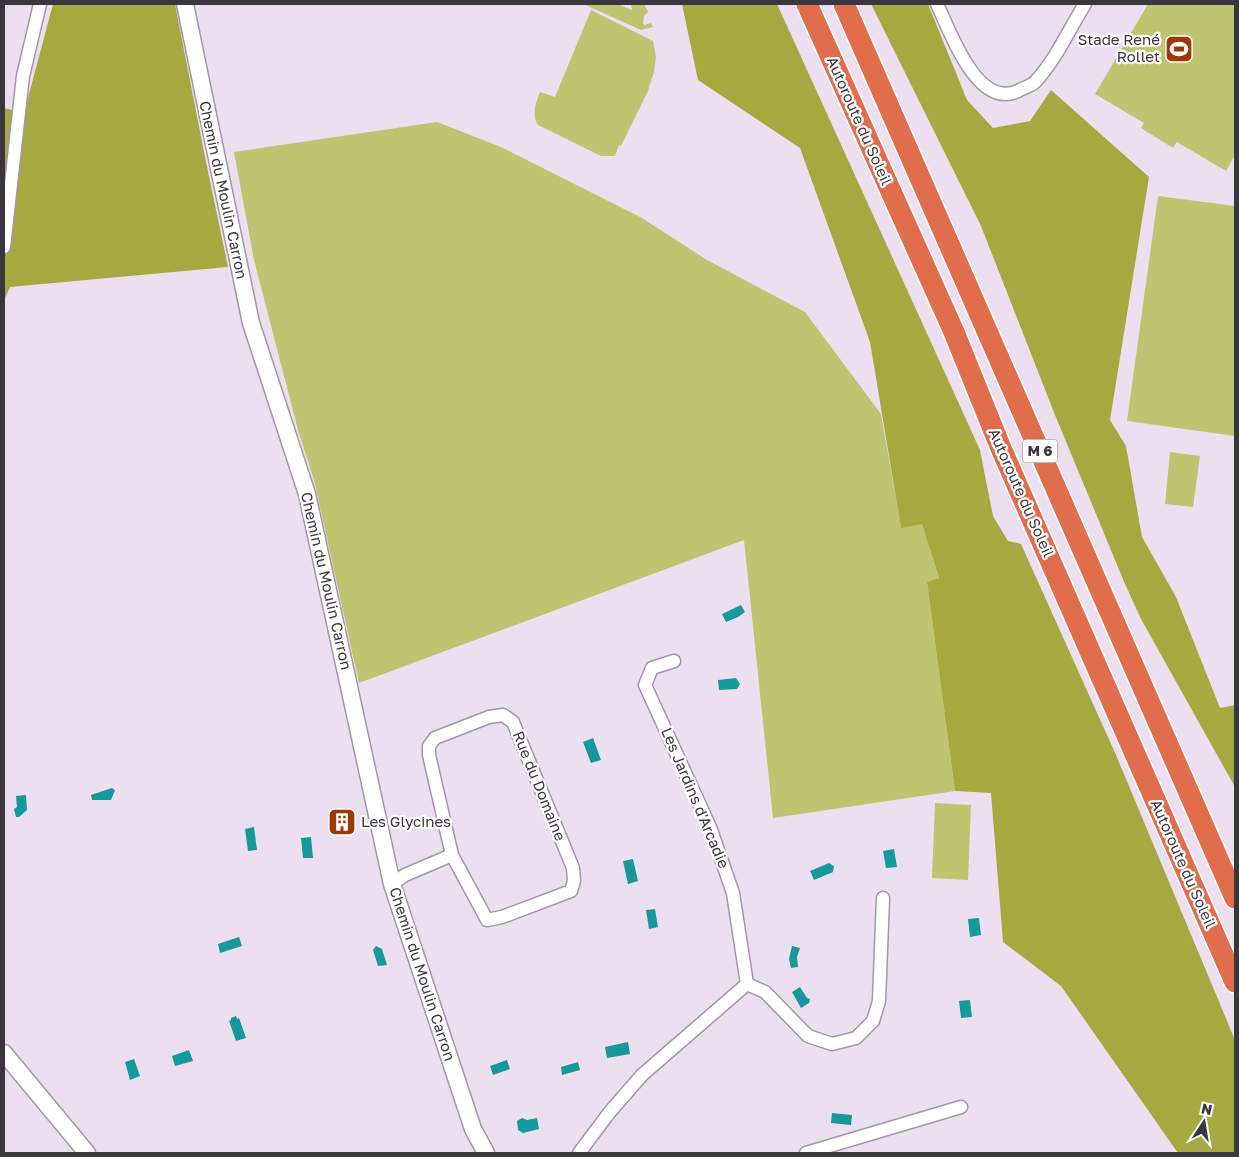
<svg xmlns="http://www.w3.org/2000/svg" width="1239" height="1157" font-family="'Golos Text',sans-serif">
<rect width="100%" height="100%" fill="#ece0f0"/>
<path fill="#bec46f" d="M583,4H617L632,10L631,4H644L648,12L644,16L643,24L645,25L651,23L653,27L641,30Z
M1148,4H1235V155L1226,171L1177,142L1173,148L1141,128L1144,123L1095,94Z
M591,10L653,41L656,57L654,72L648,91L621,146L619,145L615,156H601L538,125C531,114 536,103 540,92L555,97Z
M437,122L501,147L642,218L707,260L805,312L881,414L901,527L922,523L939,579L927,582L955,791L773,818L744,540L359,683L314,480L298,430L254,260L234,152Z
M1158,196L1235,206V436L1127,421Z
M1170,452L1200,456L1193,507L1165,504Z
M935,803L971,805L968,880L932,878Z"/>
<path fill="#a4a940" d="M53,4H175L206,162L228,267L10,287L4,300V108L24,113Z
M682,4H777L980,450L993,516L1008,541L1021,544L1116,755L1235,1040V1153H1178L1061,986L1003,942L991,793L955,791L927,582L939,578L922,524L901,528L870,342L800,148L698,80Z
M871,4H928L967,100L993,128L1030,121L1051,90L1149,177L1110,420L1126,446L1142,537L1176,597L1220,708L1235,705V787L1141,619L1125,584L1055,415L981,226Z"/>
<path fill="#15999c" d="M741,605L745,612L738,617L726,622L722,614Z
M736,678L740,684L737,689L719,690L718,680Z
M593,738L601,760L591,763L583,742Z
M112,788L115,790L111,800H92L91,795Z
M26,795L27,810L19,817H16L14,809L17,807L16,796Z
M254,827L257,850L248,851L245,829Z
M311,837L313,858H303L301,838Z
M894,849L897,867L886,868L883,851Z
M633,859L638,881L628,884L623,861Z
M829,863L834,866L833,872L814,880L810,871Z
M655,909L658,927L649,929L646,910Z
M979,918L981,935L970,937L968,919Z
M239,937L242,946L220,953L218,944Z
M376,946L382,949L387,965L378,966L373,950Z
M792,946L800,948L797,957L798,967L791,968L789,959Z
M800,987L807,998L810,999L809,1003L801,1008L792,992Z
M970,1000L972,1017L961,1018L959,1001Z
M236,1016L237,1019L239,1018L246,1038L236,1041L229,1021L231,1020V1018Z
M628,1042L630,1054L607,1058L605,1047Z
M189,1050L193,1061L175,1066L172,1056Z
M134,1059L140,1076L130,1080L125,1062Z
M507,1060L510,1069L493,1075L490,1066Z
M578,1062L580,1070L562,1075L561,1067Z
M832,1113L852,1115L851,1125L831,1123Z
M522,1118L527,1120L537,1118L539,1129L523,1133L518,1130L517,1121Z"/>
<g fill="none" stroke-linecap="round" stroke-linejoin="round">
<defs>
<path id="street" d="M937,4C950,31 977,110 1018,91C1023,88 1031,86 1035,82C1055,61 1070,28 1085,4
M4,247L23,76L40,4
M392,884L405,875L452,855L487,920L502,917L571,891L574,881L573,868L513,722L503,715L489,717L435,738L429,746V755L452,855
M747,984L765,992L808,1036L832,1044L856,1038L873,1021L879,1001L883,898
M579,1153L609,1113L642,1075L747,984L733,893L710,827L645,685L652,668L674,661
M806,1153L961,1107"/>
<path id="secondary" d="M185,4L251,323L307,494L392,884L473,1129L486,1153
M4,1053L87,1153"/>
<path id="highway" d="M807,4L954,332L1000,446L1235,982
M844,4L1235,898"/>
</defs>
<use href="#street" stroke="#a297a6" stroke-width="15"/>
<use href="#secondary" stroke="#a297a6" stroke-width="19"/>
<use href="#highway" stroke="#fff" stroke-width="24"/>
<use href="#street" stroke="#fff" stroke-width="12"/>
<use href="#secondary" stroke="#fff" stroke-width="16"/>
<use href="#highway" stroke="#e06d4c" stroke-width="21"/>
</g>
<defs>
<symbol id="stadium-square" viewBox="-11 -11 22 22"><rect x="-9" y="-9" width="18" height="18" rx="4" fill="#9c3803" stroke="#fff"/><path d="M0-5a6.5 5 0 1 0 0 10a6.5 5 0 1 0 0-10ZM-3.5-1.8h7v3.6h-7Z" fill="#fff"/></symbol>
<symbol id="building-square" viewBox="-11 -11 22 22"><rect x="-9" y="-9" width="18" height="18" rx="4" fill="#9c3803" stroke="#fff"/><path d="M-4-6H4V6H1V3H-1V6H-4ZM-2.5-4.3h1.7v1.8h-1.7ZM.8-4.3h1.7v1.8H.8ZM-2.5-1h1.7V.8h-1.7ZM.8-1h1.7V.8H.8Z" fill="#fff"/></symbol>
</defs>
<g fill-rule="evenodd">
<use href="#stadium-square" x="1163" y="33" width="32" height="32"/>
<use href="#building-square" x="326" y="806" width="32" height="32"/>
</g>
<g text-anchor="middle" stroke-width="4.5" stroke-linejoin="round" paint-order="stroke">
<rect fill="#fff" stroke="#767277" stroke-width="1" x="1022.5" y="439.5" width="35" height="23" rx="4"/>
<g font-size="14" font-weight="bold" fill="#3b363d">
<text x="1040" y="456">M 6</text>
</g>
<g font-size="15" fill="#3b363d" stroke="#fff" text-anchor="end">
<text x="1160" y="45">Stade René<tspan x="1160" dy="17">Rollet</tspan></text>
<text x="361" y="827" text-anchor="start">Les Glycines</text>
</g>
<g font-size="15" fill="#3b363d" stroke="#fff">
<text transform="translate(859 121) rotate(66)" y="5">Autoroute du Soleil</text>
<text transform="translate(223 190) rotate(78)" y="5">Chemin du Moulin Carron</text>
<text transform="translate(1021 493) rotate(66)" y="5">Autoroute du Soleil</text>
<text transform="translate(326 581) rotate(77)" y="5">Chemin du Moulin Carron</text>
<text transform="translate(539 786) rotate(68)" y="5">Rue du Domaine</text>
<text transform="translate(695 798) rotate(67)" y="5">Les Jardins d'Arcadie</text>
<text transform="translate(1183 864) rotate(66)" y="5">Autoroute du Soleil</text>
<text transform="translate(422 974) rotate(72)" y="5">Chemin du Moulin Carron</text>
</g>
</g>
<rect width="1239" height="1157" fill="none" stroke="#3b363d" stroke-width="10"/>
<g transform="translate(1204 1122) rotate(12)" stroke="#ffffff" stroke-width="4" paint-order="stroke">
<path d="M0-4L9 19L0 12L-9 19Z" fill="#3b363d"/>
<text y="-8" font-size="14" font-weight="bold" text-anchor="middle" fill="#3b363d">N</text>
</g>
</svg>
